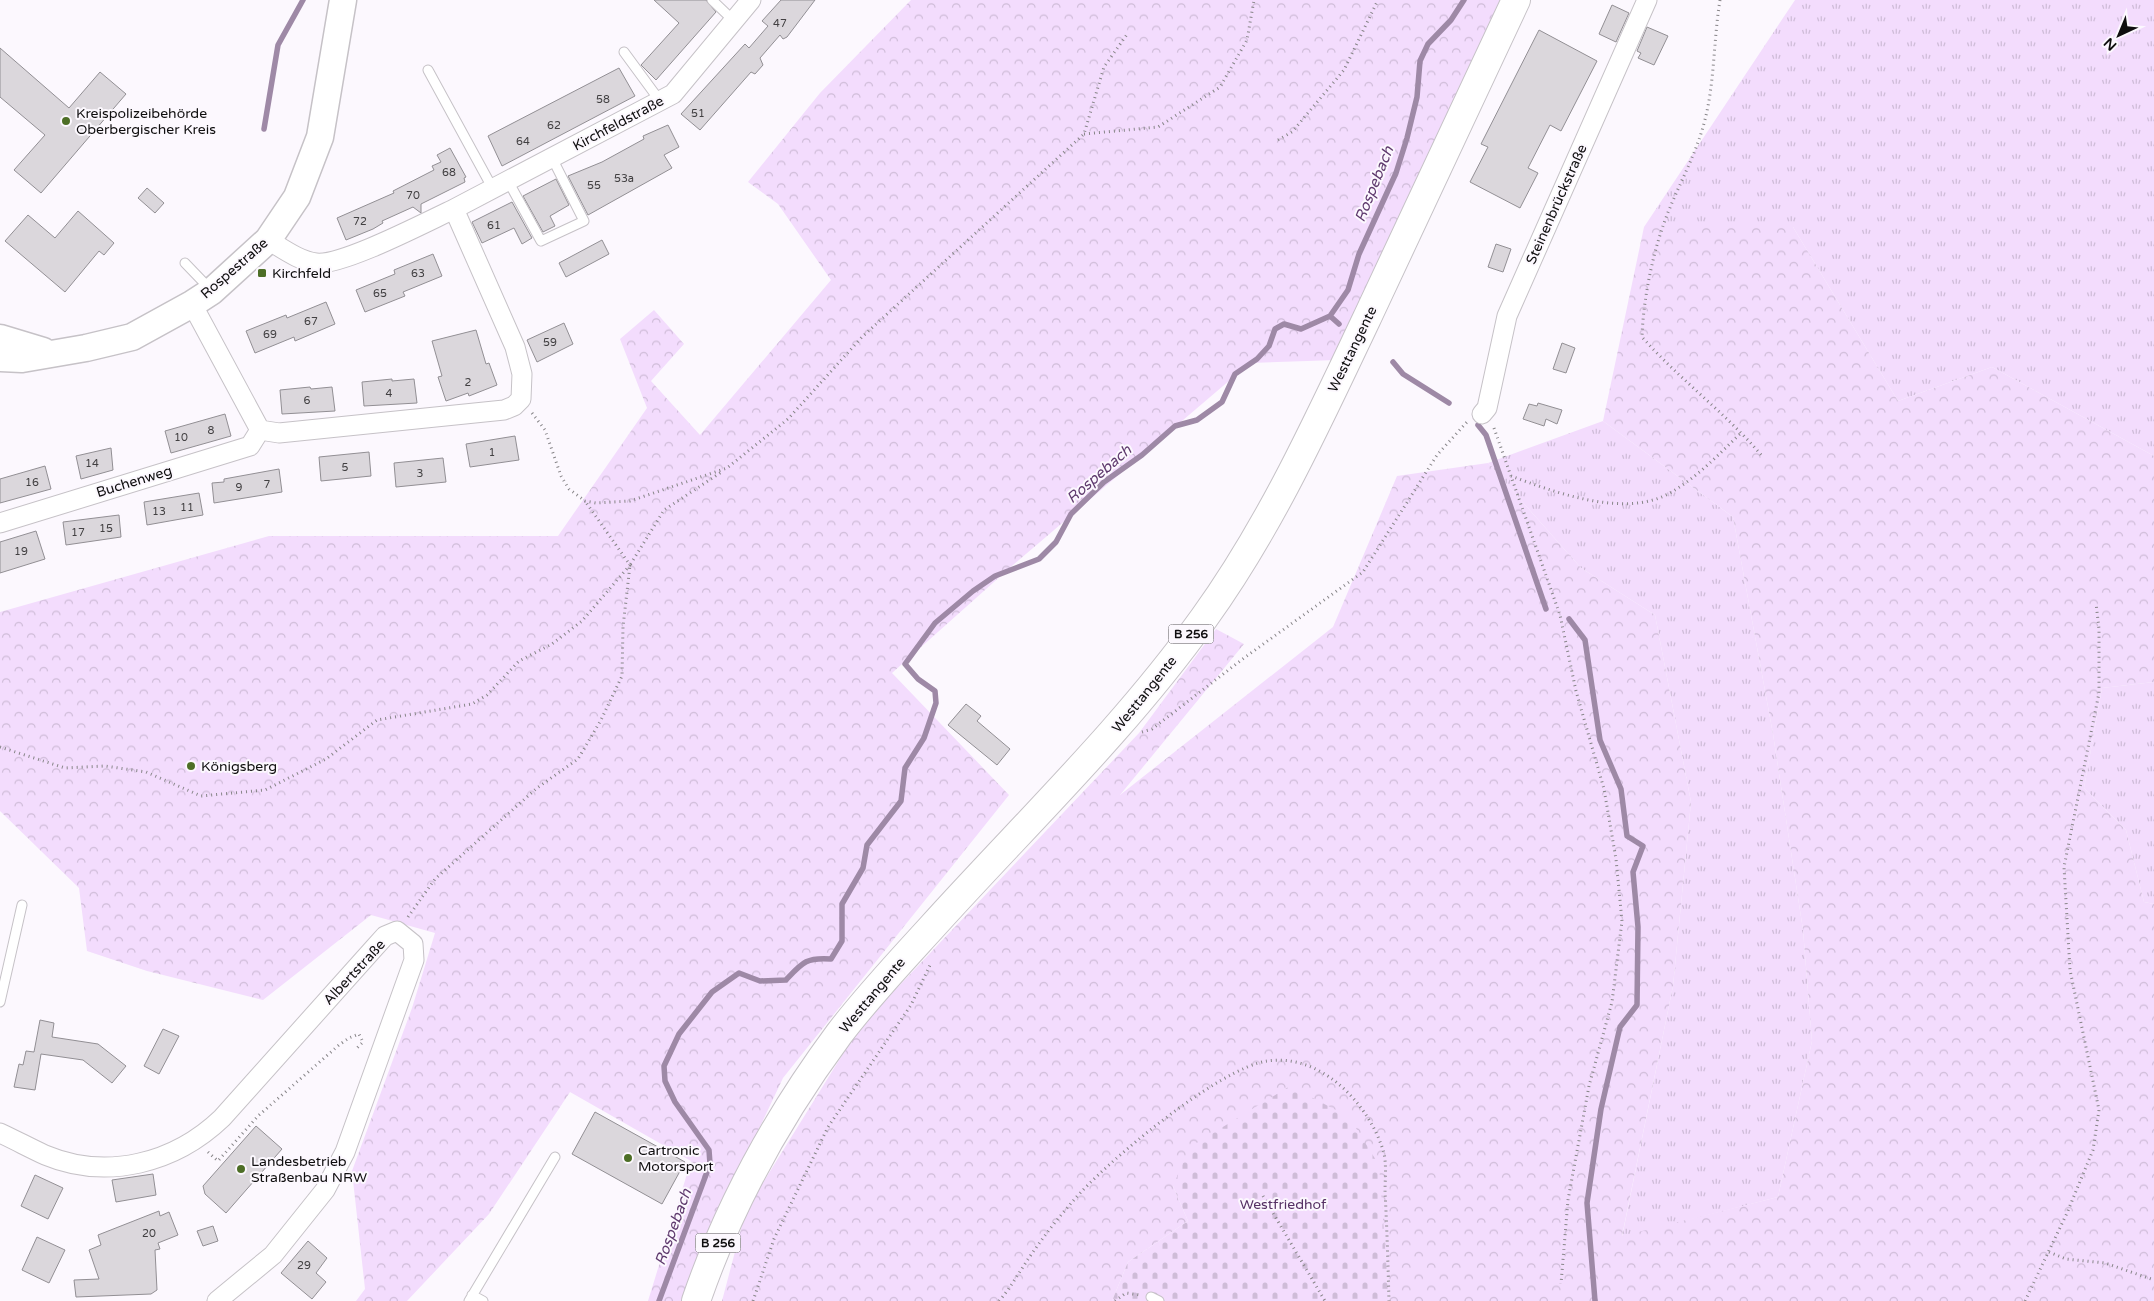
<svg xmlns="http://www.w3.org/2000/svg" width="2154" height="1301" font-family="'Varela Round',sans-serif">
<defs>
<pattern id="grass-tufts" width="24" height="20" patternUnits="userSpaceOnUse" patternTransform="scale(1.25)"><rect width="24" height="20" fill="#f3dcfd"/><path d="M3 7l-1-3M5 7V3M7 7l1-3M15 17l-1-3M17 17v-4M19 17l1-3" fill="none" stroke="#cfbcd8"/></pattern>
<pattern id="forest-crowns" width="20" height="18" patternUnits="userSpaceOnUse" patternTransform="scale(1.25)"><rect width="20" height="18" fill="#f3dcfd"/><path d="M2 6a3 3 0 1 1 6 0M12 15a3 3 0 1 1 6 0" fill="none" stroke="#cfbcd8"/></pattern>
<pattern id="cemetery-stones" width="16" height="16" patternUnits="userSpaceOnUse" patternTransform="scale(1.25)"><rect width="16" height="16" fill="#f3dcfd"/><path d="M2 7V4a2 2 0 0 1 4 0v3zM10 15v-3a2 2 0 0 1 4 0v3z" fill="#cfbcd8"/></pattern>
</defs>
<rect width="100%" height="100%" fill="#fcf8fe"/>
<path fill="url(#grass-tufts)" d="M1795,0H2154V456L1992,367L1898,401L1793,227H1644Z
M1603,421L1733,517L1773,734L1803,930L1812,1041L1778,1197L1622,1237L1673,986L1691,802L1655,615L1581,568L1488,463Z
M2154,682V904L2144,902L2126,830L2084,788L2102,688Z"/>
<path fill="url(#forest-crowns)" d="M911,0H1509L1337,360L1250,363L1013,565L892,673L1009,795L783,1078L715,1222L683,1301H648L691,1161L570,1092L489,1214L407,1301H356L365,1289L352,1171L412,1008L435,933L371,915L263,1000L147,971L87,951L79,888L0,811V612L269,536H558L647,408L620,339L654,310L684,344L651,381L700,435L831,280L778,204L748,182L820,93Z
M1644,227H1793L1898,401L1992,367L2154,456V682L2102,688L2084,788L2126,830L2144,902L2154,904V1301H1389L1378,1165L1173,1186L1188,1221L1128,1262L1112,1301H722L746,1210L859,1028L1139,733L1216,629L1244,644L1120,795L1333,627L1397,476L1488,463L1581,568L1655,615L1691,802L1673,986L1622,1236L1778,1197L1812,1041L1803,930L1773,734L1733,517L1603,421Z"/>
<path fill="url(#cemetery-stones)" d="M1290,1086L1349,1117L1379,1165L1389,1301H1112L1128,1262L1188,1221L1173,1186L1190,1147Z"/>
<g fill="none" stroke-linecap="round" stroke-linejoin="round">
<path stroke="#9e89a6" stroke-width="5.5" d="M264,129L278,45L303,0
M1330,316L1339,324
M1393,362L1403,374L1449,403
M1478,425L1486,435L1546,609
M1569,619L1585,640L1600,740L1621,789L1627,836L1643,846L1633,872L1638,927L1637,1005L1620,1027L1601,1109L1587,1203L1595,1301
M659,1301L710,1164L709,1150L675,1102L665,1081L664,1066L679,1034L712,992L739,973L760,981L786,980C802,963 806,957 831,959L842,941V904L863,868L867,845L901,801L905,768L924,738L936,703L935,691L918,679L905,664L935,623L973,591L995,576L1039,559L1056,542L1071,514L1104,482L1142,455L1175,426L1197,420L1222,402L1235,374L1257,359L1269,346L1275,329L1284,324L1301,329L1330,316L1348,290L1359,254L1396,173L1407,138L1417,97L1420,61L1428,44L1451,20L1464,0"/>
</g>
<path fill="#dbd7dc" stroke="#928f94" d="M654,0H706L716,12L656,80L641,65L679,23Z
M781,0H815L787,37L783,39L780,35L760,58L763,65L755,74L751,72L700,130L681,114L745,44L749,48L768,26L762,21Z
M1612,5L1629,13L1616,42L1599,34Z
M1647,27L1668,36L1654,65L1638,58L1641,53L1637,51Z
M1539,30L1597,61L1561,131L1550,125L1528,168L1538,173L1520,208L1470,182L1488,147L1481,144Z
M0,48L69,108L100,72L126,94L41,193L14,170L45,135L0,97Z
M619,68L635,96L502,166L488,136Z
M668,125L679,147L664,155L672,168L588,215L568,176L602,162L644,139L643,136Z
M450,148L466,177L464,178L465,182L421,204V213L413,207L382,221L383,223L373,229L346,240L337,218L394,193L393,191L434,170L432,166L441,162L437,155Z
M556,179L569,205L550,216L555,226L543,232L523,196Z
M147,188L164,203L155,213L138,198Z
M512,202L532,238L522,244L514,228L482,243L472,222Z
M78,211L114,243L104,255L99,251L65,292L5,241L28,215L55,238Z
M602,240L609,254L566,277L559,263Z
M1496,244L1511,249L1503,272L1488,267Z
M433,254L442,276L403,292L405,296L365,312L356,290L395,274L394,270Z
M326,302L335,324L295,341L294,337L255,353L246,331L286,315L287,318Z
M564,323L573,344L537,362L527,340Z
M476,330L486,364L489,363L497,385L469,396L468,393L446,401L438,377L442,376L432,341Z
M1562,343L1575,348L1566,373L1553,369Z
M392,379V381L414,379L417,403L364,406L362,382Z
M310,387L311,389L332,387L335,411L282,414L280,390Z
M1538,403L1562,410L1557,424L1546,419L1544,426L1523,419L1529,404L1537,406Z
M225,414L231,436L171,453L165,431Z
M515,436L519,460L470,467L466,444Z
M111,448L113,470L81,479L76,456Z
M369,452L371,476L321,481L319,457Z
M443,458L446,482L396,487L394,463Z
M45,466L51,489L0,503V479Z
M279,469L282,492L214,503L212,483L224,482V479Z
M199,493L203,515L147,525L144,502Z
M119,515L121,537L66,545L63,522Z
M36,531L45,559L0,573V542Z
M966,704L981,716L977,721L1010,749L997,765L948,725Z
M40,1020L54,1023L52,1037L98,1044L126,1066L112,1083L83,1060L41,1054L35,1090L14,1087L19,1064L23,1065L26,1051L34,1052Z
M163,1029L179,1036L159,1074L144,1066Z
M595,1112L685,1162L662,1204L572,1154Z
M256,1126L282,1149L226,1213L205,1194L203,1186Z
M153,1174L156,1195L116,1202L112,1180Z
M35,1175L63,1188L48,1219L21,1206Z
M159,1211L160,1216L169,1212L178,1235L158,1243L160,1249L155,1250L157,1290L151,1294L76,1297L74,1280L99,1279L89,1250L101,1245L98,1235Z
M213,1226L218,1241L203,1246L197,1231Z
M37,1237L65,1250L49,1283L22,1270Z
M308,1241L327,1258L316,1273L326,1282L312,1299L281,1273Z"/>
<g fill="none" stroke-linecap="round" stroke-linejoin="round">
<defs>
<path id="lane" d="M712,0L734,21
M624,52L660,101
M428,70L493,189
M508,181L541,241L584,221L552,158
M185,263L210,289
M0,1002L22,905
M472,1295L483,1301
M1151,1297L1159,1301
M469,1301L555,1157"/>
<path id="street" d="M454,209L673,94L751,0
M1482,414L1487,408L1507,316L1647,0
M260,430L279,433L504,410L514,406L521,399L522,374L515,347L454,209C426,222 342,266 316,263C299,261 282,248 268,240
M0,523L250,446L260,430L192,304
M0,1133C15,1140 30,1148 45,1155C107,1181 175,1163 222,1118L375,947L385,936L397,931L413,944L414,960L345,1152L325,1190L273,1255L217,1301"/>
<path id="secondary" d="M0,338L43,351
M0,358L22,359L86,348L132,337L192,304L212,291L268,240L297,197L320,137L343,0"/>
<path id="primary" d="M696,1301C729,1205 779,1115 839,1034C867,997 900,962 931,928C1023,826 1123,731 1204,618C1271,525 1318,421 1367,318C1417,212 1467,106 1516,0"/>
</defs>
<use href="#lane" stroke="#c6c2c7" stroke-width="11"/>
<use href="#street" stroke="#c6c2c7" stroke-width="21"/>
<use href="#secondary" stroke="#c6c2c7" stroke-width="29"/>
<use href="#primary" stroke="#c6c2c7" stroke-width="30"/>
<path stroke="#878588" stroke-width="3" stroke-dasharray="1 4" stroke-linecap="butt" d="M1720,0C1713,43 1715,86 1703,127C1693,162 1673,195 1662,229C1651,261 1643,304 1642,337C1680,380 1726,413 1763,457
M1084,134L1158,127L1220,87L1247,40L1254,0
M1278,140L1292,132L1344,70L1378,0
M532,413L545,430L561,476L569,489L585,501L596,503L630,501L727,468L788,419L862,337L1084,134L1104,67L1128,33
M1494,428L1560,615L1576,691L1604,789L1616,859L1622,921L1612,1002L1589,1086L1568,1200L1561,1284
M1511,476C1554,492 1623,518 1668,494C1696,479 1719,454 1742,432
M1142,732L1152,729L1244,658L1363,572L1437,455L1467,422
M0,747L65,768L105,766L146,772L201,796L265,790L326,759L377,720L472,704L487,695L519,661L552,644L582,621L630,565L585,501
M408,917L435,879L537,788L578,759L601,720L622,676L623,627L630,565L664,510L723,471
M208,1152L218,1161L258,1116L339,1045L349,1038L359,1034L363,1042L356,1049
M1263,1196L1325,1301
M2049,1252L2066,1259L2105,1263L2154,1280
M753,1301L774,1239L828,1127L911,1005L931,963
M999,1301C1013,1285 1023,1265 1036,1248C1047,1232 1060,1216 1073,1201C1106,1162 1219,1068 1267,1061C1321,1053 1368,1103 1383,1150C1387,1162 1385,1179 1385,1192C1387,1228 1388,1265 1389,1301
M1115,1301L1126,1293L1140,1295
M2025,1301L2067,1213L2093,1150L2099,1110L2070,970L2064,867L2099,693V629L2096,603"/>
<use href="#lane" stroke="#fff" stroke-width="9"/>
<use href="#street" stroke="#fff" stroke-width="19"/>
<use href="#secondary" stroke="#fff" stroke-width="26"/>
<use href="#primary" stroke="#fff" stroke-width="28"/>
</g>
<g fill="#4d6e26" stroke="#fcf8fe" stroke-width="2">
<circle cx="66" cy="121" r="5"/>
<rect x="257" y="268" width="10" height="10" rx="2.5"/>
<circle cx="191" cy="766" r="5"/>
<circle cx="628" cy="1158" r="5"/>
<circle cx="241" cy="1169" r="5"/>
</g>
<g text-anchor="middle" stroke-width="4" stroke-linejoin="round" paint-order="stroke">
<g font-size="11" fill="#424042">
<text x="780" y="27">47</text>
<text x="603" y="103">58</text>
<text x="698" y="117">51</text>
<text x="554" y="129">62</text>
<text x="523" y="145">64</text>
<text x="449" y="176">68</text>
<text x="624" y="182">53a</text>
<text x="594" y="189">55</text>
<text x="413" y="199">70</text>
<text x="360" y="225">72</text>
<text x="494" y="229">61</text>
<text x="418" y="277">63</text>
<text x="380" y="297">65</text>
<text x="311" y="325">67</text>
<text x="270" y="338">69</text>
<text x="550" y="346">59</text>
<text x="468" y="386">2</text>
<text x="389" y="397">4</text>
<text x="307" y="404">6</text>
<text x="211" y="434">8</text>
<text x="181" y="441">10</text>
<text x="492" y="456">1</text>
<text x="92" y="467">14</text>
<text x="345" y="471">5</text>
<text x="420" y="477">3</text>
<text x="32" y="486">16</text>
<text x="267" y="488">7</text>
<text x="239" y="491">9</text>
<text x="187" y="511">11</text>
<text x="159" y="515">13</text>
<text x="106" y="532">15</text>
<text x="78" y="536">17</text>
<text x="21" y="555">19</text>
<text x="149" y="1237">20</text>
<text x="304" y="1269">29</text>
</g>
<g fill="#fcf8fe" stroke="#565457" stroke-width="1">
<rect x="1168.5" y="624.5" width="45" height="19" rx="4"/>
<rect x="695.5" y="1233.5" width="45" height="19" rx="4"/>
</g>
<g font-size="12" font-weight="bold" fill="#0f0e0f">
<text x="1191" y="638">B 256</text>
<text x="718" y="1247">B 256</text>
</g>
<g font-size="14" fill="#0f0e0f" stroke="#fcf8fe" text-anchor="start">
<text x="76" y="118">Kreispolizeibehörde<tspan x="76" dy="16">Oberbergischer Kreis</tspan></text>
<text x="272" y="278">Kirchfeld</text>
<text x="201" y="771">Königsberg</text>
<text x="638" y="1155">Cartronic<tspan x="638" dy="16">Motorsport</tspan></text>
<text x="251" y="1166">Landesbetrieb<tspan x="251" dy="16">Straßenbau NRW</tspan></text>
</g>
<g font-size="14" fill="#0f0e0f" stroke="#fcf8fe">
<text transform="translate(618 123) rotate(-28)" y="5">Kirchfeldstraße</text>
<text transform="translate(1556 204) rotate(-66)" y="5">Steinenbrückstraße</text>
<text transform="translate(234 268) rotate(-41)" y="5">Rospestraße</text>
<text transform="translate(1352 349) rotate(-64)" y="5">Westtangente</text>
<text transform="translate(134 481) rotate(-17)" y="5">Buchenweg</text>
<text transform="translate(1144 694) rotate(-51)" y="5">Westtangente</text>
<text transform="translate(354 972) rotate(-47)" y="5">Albertstraße</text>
<text transform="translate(872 995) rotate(-50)" y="5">Westtangente</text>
</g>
<g font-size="14" fill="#563164" stroke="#fcf8fe">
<text x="1283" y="1209">Westfriedhof</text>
</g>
<g font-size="15" font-style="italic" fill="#5f3a6e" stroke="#fcf8fe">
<text transform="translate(1374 184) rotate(-68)" y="5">Rospebach</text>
<text transform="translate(1099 474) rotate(-41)" y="5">Rospebach</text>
<text transform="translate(673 1227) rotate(-70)" y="5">Rospebach</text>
</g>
</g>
<g transform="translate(2119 35) rotate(224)" stroke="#fcf8fe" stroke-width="4" paint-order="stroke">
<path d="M0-4L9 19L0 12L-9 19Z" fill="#0f0e0f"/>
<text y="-8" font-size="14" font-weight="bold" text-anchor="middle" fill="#0f0e0f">N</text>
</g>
</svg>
